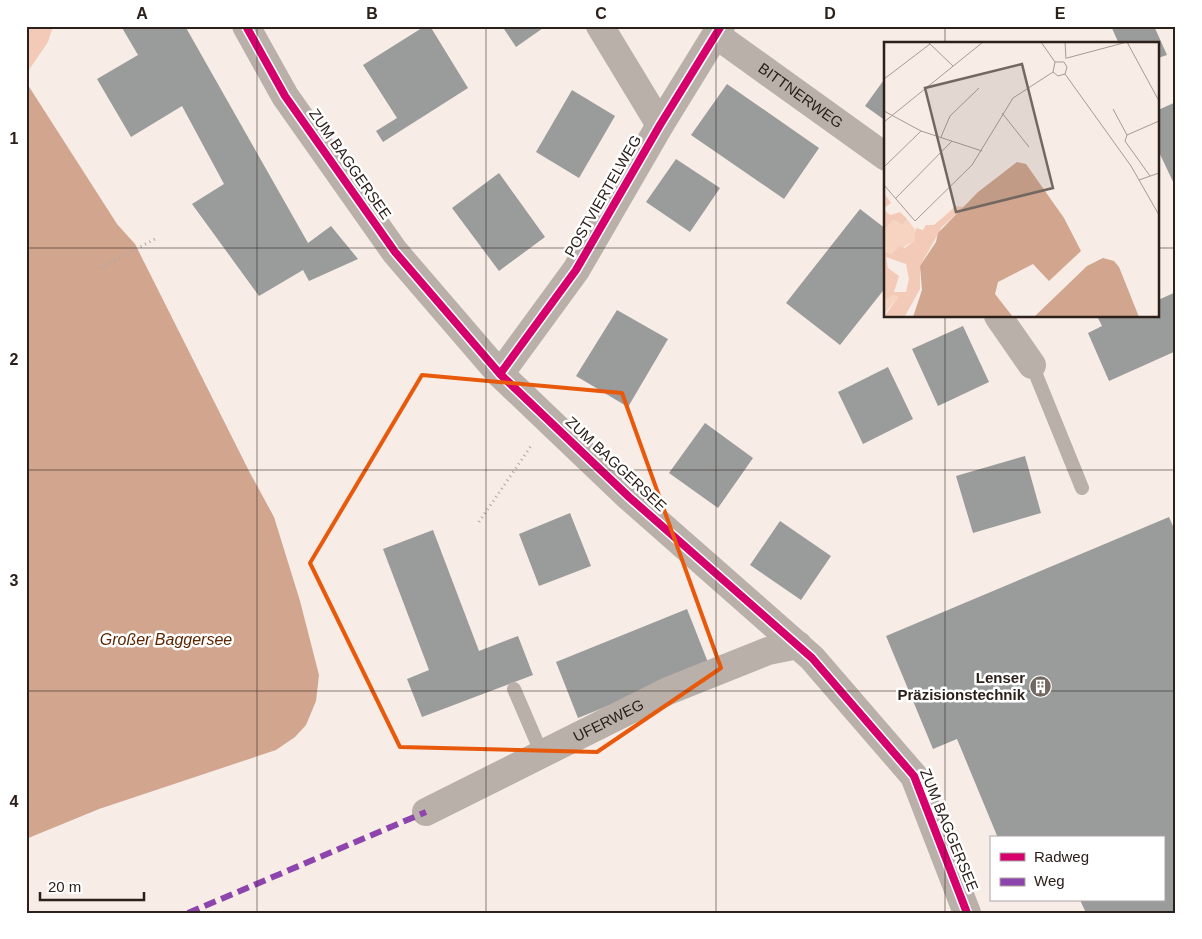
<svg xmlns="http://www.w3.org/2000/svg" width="1202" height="939" font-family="Helvetica,sans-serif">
<rect width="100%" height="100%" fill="#f7ece6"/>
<path fill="#f2cab7" d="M26,26H53L48,42L26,74Z"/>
<path fill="#d1a58e" d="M26,82L117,224L135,244L250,473L274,517L300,601L319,675L316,701L306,725L295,737L276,750L99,809L26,839Z"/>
<path fill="#9a9b9b" d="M121,26H185L308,243L331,226L358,259L309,281L303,270L259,296L192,204L224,184L182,106L131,137L97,79L138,55Z
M425,26H430L468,88L383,142L376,131L397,118L363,65Z
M502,26H546L516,47Z
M1111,26H1154L1167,55L1158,58V44H1119Z
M886,77V121L865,106Z
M727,84L819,148L784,199L691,135Z
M572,90L615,116L579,178L536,152Z
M1176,102V188L1158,150V110Z
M676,159L720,188L690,232L646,202Z
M499,173L545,237L499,271L452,208Z
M860,209L886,229V287L840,345L786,303Z
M1176,292V351L1109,381L1088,333L1102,326L1097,316H1158V300Z
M617,310L668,339L628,407L576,376Z
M963,326L989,382L938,406L912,349Z
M888,367L913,419L863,444L838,392Z
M705,423L753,458L718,508L669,473Z
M1025,456L1041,513L973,533L956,476Z
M570,513L591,566L539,586L519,534Z
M1169,517L1176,533V913H1086L1080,900H1163V838H998L957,739L933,749L886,636Z
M780,521L831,556L801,600L750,565Z
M433,530L479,651L518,636L533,675L422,717L407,679L429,670L383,549Z
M687,609L709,665L578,718L556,662Z"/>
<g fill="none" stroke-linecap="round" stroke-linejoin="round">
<path stroke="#b1a9a5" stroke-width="3" stroke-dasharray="1 4" stroke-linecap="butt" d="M101,268L155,239
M479,522L531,446"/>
<path stroke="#bab0aa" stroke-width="14" d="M1032,365L1082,488
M514,689L542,754"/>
<g stroke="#bab0aa" stroke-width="28">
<path d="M246,26L285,96L395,252L500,374L629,497L812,658L914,776L967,913"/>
<path d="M600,26L660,125"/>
<path id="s1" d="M716,35L886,157"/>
<path d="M998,316L1032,365"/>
<path d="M500,374L576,270L660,125L721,26"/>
<path id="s2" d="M426,812L668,691L768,651L798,645"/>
</g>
<path stroke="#8e44ad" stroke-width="6" stroke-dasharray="12 6" stroke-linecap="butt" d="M188,913L426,812"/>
<defs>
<path id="cycleway" d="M246,26L285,96L395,252L500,374L629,497L812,658L914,776L967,913
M500,374L576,270L660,125L721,26"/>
</defs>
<use href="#cycleway" stroke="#fff" stroke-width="11"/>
<use href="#cycleway" stroke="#d6006c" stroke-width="8"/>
</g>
<path fill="none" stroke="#e8590c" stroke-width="4" stroke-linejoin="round" d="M422,375L622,393L721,668L597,752L400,747L310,563Z"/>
<path fill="none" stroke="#2c201a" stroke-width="1" stroke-opacity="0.55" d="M257,26V913M486,26V913M716,26V913M945,26V44M26,248H886M1158,248H1176M945,316V913M26,470H1176M26,691H1176"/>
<defs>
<symbol id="building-disc" viewBox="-11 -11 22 22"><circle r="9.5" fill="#736761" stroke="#fff"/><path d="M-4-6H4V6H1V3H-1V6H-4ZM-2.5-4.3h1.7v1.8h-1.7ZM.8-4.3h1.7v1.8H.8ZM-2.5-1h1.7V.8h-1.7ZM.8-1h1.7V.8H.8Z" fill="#fff"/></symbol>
</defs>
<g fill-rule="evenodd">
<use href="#building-disc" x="1028" y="674" width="25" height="25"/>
</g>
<g text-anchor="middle" stroke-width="5" stroke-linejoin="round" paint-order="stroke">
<g font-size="15" fill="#2c201a" stroke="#fff">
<text dy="5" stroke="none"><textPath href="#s1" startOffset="104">BITTNERWEG</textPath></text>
<text transform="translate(350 164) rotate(55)" y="5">ZUM BAGGERSEE</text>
<text transform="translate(603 196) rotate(-60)" y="5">POSTVIERTELWEG</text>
<text transform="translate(616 464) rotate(43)" y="5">ZUM BAGGERSEE</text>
<text dy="5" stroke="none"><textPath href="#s2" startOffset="204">UFERWEG</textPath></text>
<text transform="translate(949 830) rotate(68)" y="5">ZUM BAGGERSEE</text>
</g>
<g font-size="15" font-weight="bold" fill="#2c201a" stroke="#fff" text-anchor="end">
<text x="1025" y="683">Lenser<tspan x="1025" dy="17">Präzisionstechnik</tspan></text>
</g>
<g font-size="16" font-style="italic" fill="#5c2501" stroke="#fff">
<text x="166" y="645">Großer Baggersee</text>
</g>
</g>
<g transform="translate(884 42)">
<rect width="275" height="275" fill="#f7ece6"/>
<path d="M23,177L32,189L30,199L8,212L0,210V188L9,178L17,183ZM9,253L14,255L0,272V259Z" fill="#f7d4c2"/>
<path d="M0,151L7,161L0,166L3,171L7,173L16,170L23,177L18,183L9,178L0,188ZM72,164L80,165L58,185L36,224V247L21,274L0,275L14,255L9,253L0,259V210L8,212L16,204L21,206L30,199L32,186L39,188L42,183H50ZM2,215L22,222L25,237L22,250H10L15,234L4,226Z" fill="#f2cab7" fill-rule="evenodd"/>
<path d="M133,120L142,122L180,176L197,209L165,239L149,222L114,240L111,252L129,275H29L38,248L36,224L52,200L54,191L94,150ZM219,216L230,219L235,225L255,275H150L203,224Z" fill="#d1a58e"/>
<path fill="none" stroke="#a69a94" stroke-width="1" d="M44,0L69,24M157,0L171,20M181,0L182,17M183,16L243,0L275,59M171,20L169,30L174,34L181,32M171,20H180L183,25L181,32M181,32L247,124L275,173M0,37L46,2M229,67L243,93M0,69L37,89L98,109M118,71L145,105M0,80L99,0M57,95L66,74L95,46M0,125L37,89M266,134L241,99L243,93L275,79M255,138L275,131M0,143L31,179L88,123L129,56L169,30M11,157L68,99"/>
<path fill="#736761" fill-opacity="0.15" stroke="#736761" stroke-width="2.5" d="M138,22L169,146L72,170L41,46Z"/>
<rect width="275" height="275" fill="none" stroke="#2c201a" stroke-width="2.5"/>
</g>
<rect width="1202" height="939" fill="none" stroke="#ffffff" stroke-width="55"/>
<rect x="990" y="836" width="175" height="65" fill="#ffffff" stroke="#aba6a3"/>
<rect x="1000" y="853" width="25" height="8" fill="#d6006c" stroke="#aba6a3"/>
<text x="1034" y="862" font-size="15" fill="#2c201a">Radweg</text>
<rect x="1000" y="878" width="25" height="8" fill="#8e44ad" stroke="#aba6a3"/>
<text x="1034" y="886" font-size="15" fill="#2c201a">Weg</text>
<path d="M40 892v8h104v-8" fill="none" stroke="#2c201a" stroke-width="2.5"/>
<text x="48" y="892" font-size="15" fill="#2c201a" stroke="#ffffff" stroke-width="4" paint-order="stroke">20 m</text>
<rect x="28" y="28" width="1146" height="884" fill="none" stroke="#2c201a" stroke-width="2"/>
<g font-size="16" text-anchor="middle" font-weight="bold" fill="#2c201a">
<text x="142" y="19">A</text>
<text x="372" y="19">B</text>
<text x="601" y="19">C</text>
<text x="830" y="19">D</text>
<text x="1060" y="19">E</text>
<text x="14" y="144">1</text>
<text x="14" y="365">2</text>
<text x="14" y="586">3</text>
<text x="14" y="807">4</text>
</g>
</svg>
